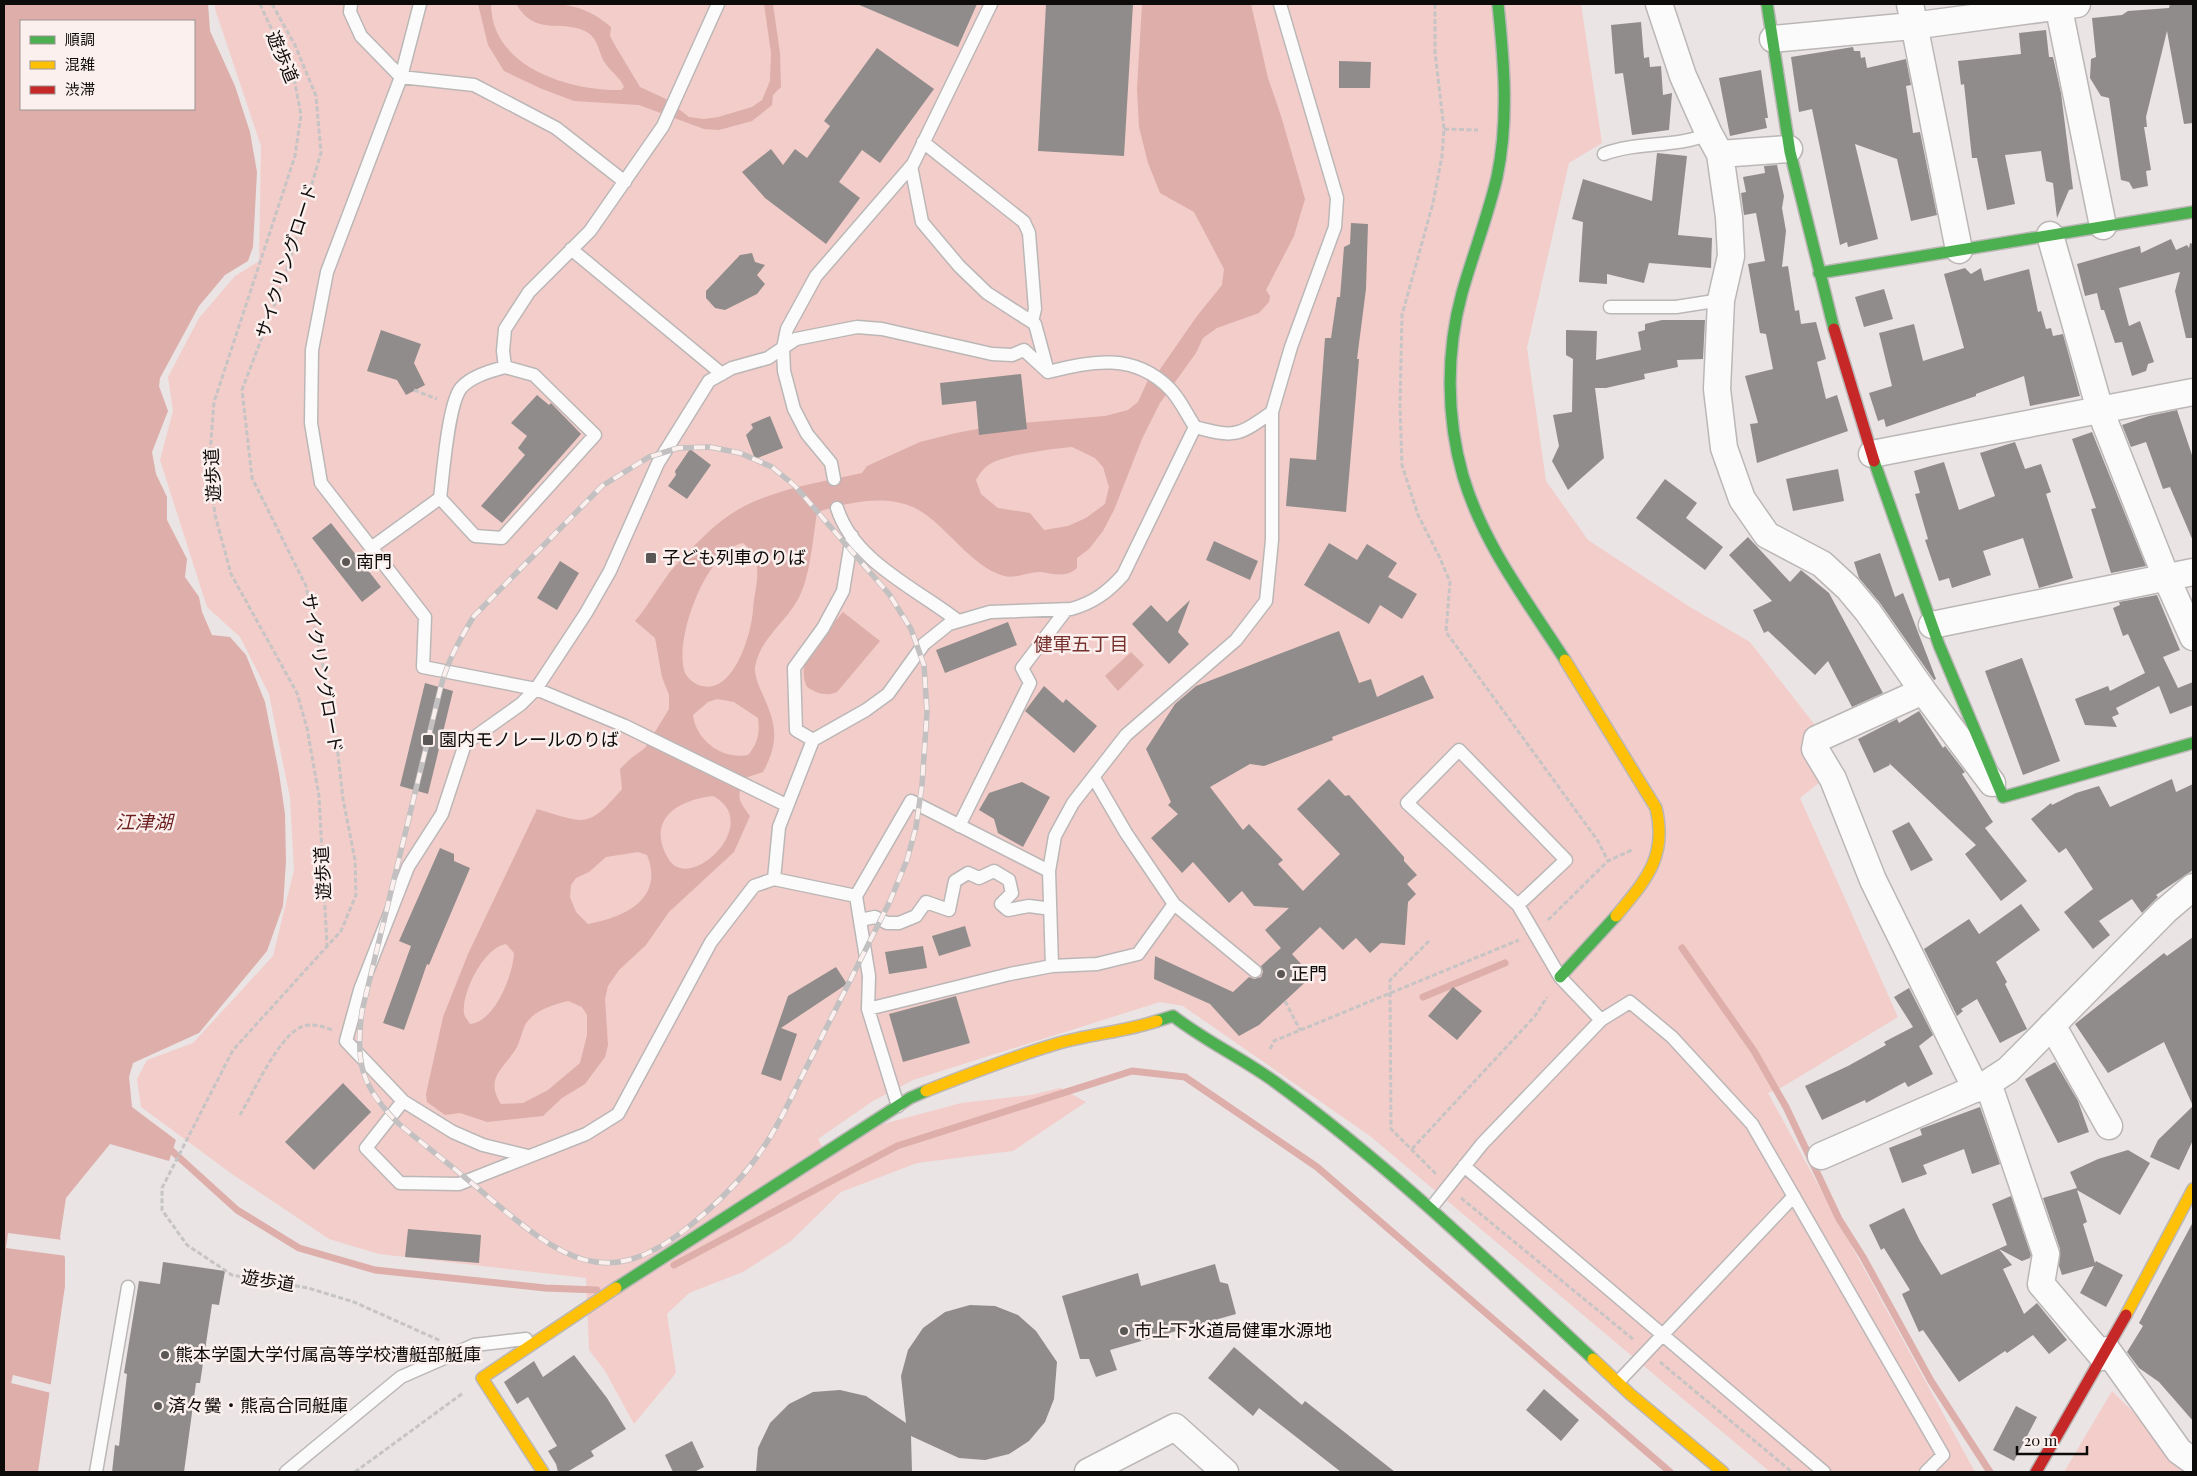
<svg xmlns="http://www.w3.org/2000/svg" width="2197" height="1476" font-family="'Playfair Display','Noto Sans JP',serif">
<rect width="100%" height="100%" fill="#eae4e4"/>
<path fill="#f3cdca" d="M215,4H1581L1602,143L1569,163L1527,348L1546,481L1588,540L1690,607L1750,642L1818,729L1824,779L1800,798L1898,1017L1784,1086L1768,1093L1975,1472H1770L1370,1136L1183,1006L1160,1002L913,1080L873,1101L818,1139L822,1147L857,1131L961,1103L1031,1095L1060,1088L1086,1102L1013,1151L917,1163L841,1192L791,1241L743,1272L689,1293L667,1314L676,1373L634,1424L605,1371L589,1350L586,1278L379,1254L329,1239L232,1174L141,1107L137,1079L147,1060L193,1043L273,956L294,870L290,798L269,694L240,637L207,607L160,460L173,411L168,377L199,318L235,276L259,261L261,146L215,9Z
M2112,1391L2193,1471V1472H2064Z"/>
<path fill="#ddaeaa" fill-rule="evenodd" d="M4,4H208L210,31L235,86L250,132L257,172L253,247L248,261L225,275L199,306L160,378L159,386L168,411L152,452L156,474L167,497V520L187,559L185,577L199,597L202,612L212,635L230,637L246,655L265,702L279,773L285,814L286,861L283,906L267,951L199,1033L133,1063L129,1077L132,1107L176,1140L169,1161L110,1144L66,1198L60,1237L65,1258V1286L38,1472H4ZM21,21H194V109H21Z
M478,4H491C491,67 569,91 621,90L624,87C620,77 611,72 605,63C598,52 599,38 585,31C559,19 536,37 516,4C556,4 579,0 611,27L610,36L616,47L640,87L666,99L689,117L704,119L718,117L752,107L762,100L770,81L771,53L764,4H773L780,53L781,87L773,95L772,105L752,121L719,130L704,129L639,105L574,101L542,89L504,71L488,45Z
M1142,4H1251L1268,78L1281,116L1305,199L1294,236L1266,290L1270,296L1269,302L1259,313L1217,328L1203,338L1196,353L1160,403L1142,439L1114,510L1103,531L1089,549L1077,558V568C1066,578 1055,574 1041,572C1030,571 1016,579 1004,576C969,566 945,522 913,507C883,494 846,503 817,512C813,538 810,580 797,601C783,625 760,639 755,667C754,675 759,686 762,693C776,723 780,741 763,772L745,778C736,797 738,800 750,816L734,852L669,912L646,945L619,970L608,986L605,999L608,1045L605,1057L585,1084L562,1098L543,1116L487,1122L460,1113L445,1115L427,1102L426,1094L443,1017L468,954L537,809C585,823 587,830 622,789L620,769L630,759L645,748L669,709V695L662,677L655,638L635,621C650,604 660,583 675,566C692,548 711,527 731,514C767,490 821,482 862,473L867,466L920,442L956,433L999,425L1105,416L1128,410L1138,402L1148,380L1156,375L1197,316L1222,285L1224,269L1194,212L1160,193L1148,163L1139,127L1137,89ZM1072,447L1095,458L1103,467L1109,487L1105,504L1086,518L1068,526L1044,530L1030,513L998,508L981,494L976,480C980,473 984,467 992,463C1010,454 1051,449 1072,447ZM743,543C766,561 755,584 753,609C752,633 734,694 702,686C696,685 688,679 685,673C673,640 707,549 743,543ZM717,699L734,702L758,718C760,733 758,743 748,755C723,760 696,741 693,715L708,702ZM713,796C765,823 688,896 668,858C646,820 677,800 713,796ZM638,852L647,855C665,899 624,918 588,924L576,912L570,897L571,885L576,878L589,872L606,857ZM506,944L514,953C513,975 495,1022 470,1024C468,1021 465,1017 464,1014C461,993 484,947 506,944ZM568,1001L582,1007L587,1015V1035L580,1063L548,1090L523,1103L501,1104C484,1077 504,1069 517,1047C521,1039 522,1029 527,1022C537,1009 553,1005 568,1001Z
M843,612L880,641L837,692C826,697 816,693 807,687C793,659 826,633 843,612Z
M1131,652L1144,665L1118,691L1105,676Z"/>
<path fill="#eae4e4" d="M8,1233L63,1240L67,1256L6,1248Z
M13,1375L53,1385L51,1393L11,1383Z"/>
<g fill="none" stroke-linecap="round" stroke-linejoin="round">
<path stroke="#ddaeaa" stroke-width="7" d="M1682,948L1754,1051L1786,1107L1839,1219L1863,1257L1931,1381L1990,1472
M1423,997L1505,963
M166,1148L172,1151L237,1210L299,1248L375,1270L545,1288L597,1290
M674,1265L897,1146L1132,1071L1185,1077L1317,1167L1670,1472"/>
</g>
<path fill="#908c8b" d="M857,4H977L958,47Z
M1046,4H1133L1124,156L1038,151Z
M2170,4H2193V123L2184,124L2167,31L2146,117L2147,127H2144L2151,170L2146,171L2148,186L2133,189L2129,182L2121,180L2109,98L2101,96L2090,78L2091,59L2096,57L2092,18L2122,15L2128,11L2169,8Z
M1641,22L1644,58L1649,57L1650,67L1661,66L1663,95L1672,93L1669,130L1632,135L1623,73L1615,74L1611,25Z
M2046,30L2049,57H2053L2061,93L2073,189L2069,190L2057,218L2053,183L2046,181L2041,151L2005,155L2015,204L1987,210L1977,158H1972L1964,84L1961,85L1958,61L2021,54L2019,33Z
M1853,47L1854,51H1860L1861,58L1865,57L1867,68L1906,59L1911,85L1906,86L1913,133L1920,132L1937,215L1911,221L1897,159L1855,144L1878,239L1848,247L1847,242L1840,245L1812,109L1799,112L1791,57Z
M877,48L934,89L880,163L862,150L839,182L860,198L826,244L765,198L742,172L771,149L783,165L795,149L807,158L830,126L824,121Z
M1339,61L1371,62L1370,88H1339Z
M1761,70L1768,118H1765L1767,128L1730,136L1719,78Z
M1657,153L1687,156L1678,235L1712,238L1711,268L1649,263L1644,283L1607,274V284L1579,282L1583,222L1572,219L1583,179L1652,201Z
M1777,165L1784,196L1782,208L1786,231L1782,267L1788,266L1795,311L1799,310L1801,324L1816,322L1826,359L1817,362L1826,399L1837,395L1848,431L1757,463L1750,424L1758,423L1745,376L1773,369L1766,334L1760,333L1748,264L1765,261L1756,213L1744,215L1741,193L1746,192L1743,177L1765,173L1764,166Z
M1351,223L1368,224L1366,289L1357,359H1359L1346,512L1286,506L1290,458L1316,460L1325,338H1331L1337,297H1340L1344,247L1350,244Z
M2171,239L2176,250L2187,245L2189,248L2190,243L2193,244V338H2186L2175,291L2180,272L2119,288L2129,326L2140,321L2154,362L2148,364L2146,371L2132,376L2122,342L2115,343L2104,310H2101L2097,293L2085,296L2077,264L2140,246L2141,253Z
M752,253L755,262L765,265L757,275L765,284L757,294L725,310L715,308L706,298V291L740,255Z
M1965,268L1971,274L1981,268L1984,281L2029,269L2038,312L2041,311L2046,329L2051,328L2053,336L2063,334L2080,396L2030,406L2024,376L1976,394V396L1886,427L1884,419L1878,421L1869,393L1892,386L1879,333L1914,324L1923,361L1964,348L1944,274Z
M1884,289L1893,319L1864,327L1855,297Z
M1662,320H1705L1703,359L1677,360L1678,367L1644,374L1645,379L1606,388H1595L1604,458L1568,490L1552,461L1559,446L1553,415L1572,412L1573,359L1566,355V330L1597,331L1596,360L1641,350L1638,332L1645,330V324Z
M381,330L421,344L414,363L425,385L406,395L397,380L367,371Z
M1021,374L1027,429L979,435L976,401L942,405L940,383Z
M537,395L549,405L551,403L581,434L502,523L481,506L525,455L518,448L527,436L511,423Z
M2177,410L2193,458V541L2170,487L2163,489L2146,442L2131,447L2122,425L2149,416Z
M770,416L783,448L755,459L746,435L753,428L751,424Z
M2092,432L2146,566L2111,573L2091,509L2096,508L2072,439Z
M2015,442L2025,469L2041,464L2051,492L2046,494L2073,578L2039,588L2023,538L1983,551L1991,575L1952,588L1949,578L1939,581L1925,540L1928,539L1915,494L1920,493L1914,471L1944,462L1959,510L1995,496L1980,453Z
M690,449L711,465L687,499L668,486L676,475L675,471Z
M1838,469L1844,501L1793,511L1786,479Z
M1665,479L1697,503L1686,518L1723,547L1705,570L1636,518Z
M331,523L381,587L362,602L312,538Z
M1748,537L1790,582L1801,570L1829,593L1883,693L1852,707L1828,661L1815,675L1768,631L1764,633L1753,610L1772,601L1729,555Z
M1214,541L1258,561L1250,580L1206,560Z
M1329,543L1357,560L1367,544L1397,563L1388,577L1417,594L1402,619L1380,605L1369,624L1304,585Z
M1880,553L1895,597L1903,593L1936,679L1934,680L1880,603L1859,578L1854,562Z
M560,561L579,573L557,610L537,598Z
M2157,595L2180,650L2163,657L2178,688L2193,682V705L2170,714L2159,686L2116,708L2119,714L2112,717L2117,727L2085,725L2075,699L2108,686L2110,691L2145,673L2128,634L2123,636L2113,608L2120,605L2119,602Z
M1190,600L1178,632L1189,644L1169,664L1132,624L1151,605L1167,622Z
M1008,622L1017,645L945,673L936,650Z
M1339,631L1359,683L1371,679L1377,697L1423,675L1434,698L1332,737L1333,740L1264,766L1250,764L1210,787L1243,830L1249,824L1283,860L1278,864L1303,891L1340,854L1297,809L1329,779L1345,796L1349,795L1404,857V861L1417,875L1407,884L1416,894L1408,902L1405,945L1381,943L1370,953L1356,938L1343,950L1320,927L1292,954L1312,976L1259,1025L1239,1036L1210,1004L1154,979L1155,956L1233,992L1249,977L1254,979L1261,977L1263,972L1261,966L1281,948L1265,930L1289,908L1254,906L1242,891L1229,903L1193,862L1182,873L1151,838L1178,814L1168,805L1171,802L1146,749L1175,704L1196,686Z
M2022,658L2060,761L2023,775L1985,671Z
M425,683L453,691L428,794L400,786Z
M1044,686L1063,703L1066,699L1097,726L1074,753L1025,711Z
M1919,711L1943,748L1945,746L1965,772L1962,774L1993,822L1985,828L2027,881L2001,901L1965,854L1976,845L1889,763L1890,765L1874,773L1858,739L1897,719L1899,723Z
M2172,779L2176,792L2193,784V870L2156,895L2158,897L2142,913L2132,899L2099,921L2110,935L2093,949L2064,912L2093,889L2066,848L2059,853L2031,819L2051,803L2052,805L2076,793L2099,786L2110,807Z
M1022,782L1050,797L1023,847L998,833L994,819L979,810L989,793Z
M1909,822L1933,860L1911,871L1892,831Z
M440,848L454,854V861L470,868L429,965L427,964L404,1030L383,1023L411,946L399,941Z
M2021,904L2040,930L1996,962L2007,982L2005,984L2027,1029L2000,1043L1977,999L1961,1009L1963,1011L1957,1016L1924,949L1969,919L1979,934Z
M965,926L971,946L939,956L932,936Z
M2193,937V1140L2179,1170L2150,1157L2158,1140L2193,1106L2164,1042L2108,1073L2075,1024L2164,953L2167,956Z
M923,946L927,968L889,974L885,952Z
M836,967L847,984L781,1028L797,1034L781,1081L761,1074L788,996Z
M1453,987L1482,1011L1457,1040L1428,1016Z
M1909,988L1933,1035L1919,1046L1933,1074L1908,1087L1905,1082L1866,1103L1865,1100L1822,1120L1805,1086L1848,1066L1886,1045L1884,1042L1913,1027L1894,997Z
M956,996L970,1043L903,1062L889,1014Z
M2055,1062L2078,1101L2089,1132L2058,1143L2025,1079Z
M343,1083L371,1112L314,1170L285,1142Z
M1980,1107L2000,1164L1972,1174L1964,1149L1923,1165L1927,1174L1902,1183L1889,1148L1922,1135L1920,1129Z
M2128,1150L2150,1163L2120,1215L2077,1190L2087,1222L2083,1224L2095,1263L2096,1261L2123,1275L2106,1307L2080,1293L2094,1266L2062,1275L2059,1266L2060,1249L2043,1198L2077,1188L2070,1172L2098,1159Z
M2011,1196L2031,1255L2030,1258L2022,1261L1999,1249L2012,1265L2003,1269L2024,1314L2037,1303L2067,1340L2049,1354L2033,1335L2007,1353L2005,1351L1959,1382L1923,1330L1919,1332L1902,1294L1910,1290L1884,1248L1881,1250L1869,1225L1904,1208L1920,1241L1941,1275L2007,1245L1992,1204Z
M2193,1222V1421L2159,1382L2139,1368L2127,1352L2143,1326L2139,1323Z
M408,1229L481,1235L479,1263L405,1257Z
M163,1262L225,1271L219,1305L212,1304L200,1383H196L184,1472H112L115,1445L119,1446L127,1374L124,1373L139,1281L160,1284Z
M1215,1264L1220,1282L1228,1284L1236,1314L1110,1350L1117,1370L1096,1377L1089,1359H1080L1062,1296L1138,1273L1141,1286Z
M970,1305L995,1306L1018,1315L1036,1331L1057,1362L1054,1399L1045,1422L1029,1441L1009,1454L985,1460L959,1458L911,1436L912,1472H756L758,1448L770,1423L789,1404L813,1392L840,1390L866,1396L906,1423L901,1376L908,1350L923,1328L945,1312Z
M1234,1347L1302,1405L1305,1401L1395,1472H1341L1259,1408L1253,1416L1208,1378Z
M574,1355L607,1398L626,1429L591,1451L594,1456L567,1472H558L556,1464L548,1451L557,1446L528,1397L517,1404L504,1382L534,1361L543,1377Z
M1544,1389L1579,1420L1561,1441L1526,1410Z
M2016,1406L2037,1417L2014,1461L1993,1450Z
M692,1441L704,1467L694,1472H673L665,1455Z"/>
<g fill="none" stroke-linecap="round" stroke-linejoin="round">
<defs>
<path id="lane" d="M351,4L350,12L361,36L401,77L474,85L556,128L625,182
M420,4L401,77L327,272L312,350L311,423L321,483L425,617L423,667L536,689L625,726L786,805
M923,142L1024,222L1029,233L1035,309L1032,322
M1604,154C1638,141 1675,148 1709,134
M911,166L922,222L959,266L987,293L1035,324L1048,372C1092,361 1134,352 1170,389C1180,399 1187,415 1195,427C1236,438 1238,436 1272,412
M571,249L722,374
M1610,307H1676L1721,300
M505,367L534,375L595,435L502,538L475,536L440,498C443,475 448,404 461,388C471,376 491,371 505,367Z
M505,367L503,351L505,329L529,292L590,231L663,126L718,4
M834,479L831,463L807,434L794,409L784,371L783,348L787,329L816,276L913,164L991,4
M837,508C854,562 916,588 958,621
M371,548L440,498
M813,740L796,730L794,668L823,628L843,591L852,536
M959,826L1030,683L1022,668L1066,610
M774,879L779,827L813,740L866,710L888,694L924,644L949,624L990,612L1071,609C1093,603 1108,592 1123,575L1195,427
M1174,904L1255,971
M1518,905L1566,860L1459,750L1407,803L1518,905L1560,977L1601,1020
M860,920L875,917L887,923H899L916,916L926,902L949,910L955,881L968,873L979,878L994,871L1009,880L1012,893L1001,904L1008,910L1029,906L1044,908L1050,905
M1052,966L1049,871L1055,836L1073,803L1126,735L1236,640L1266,601L1272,540V412L1291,347L1335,227L1337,198L1280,4
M868,1009L1010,974L1052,966L1097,964L1138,954L1174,904L1126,833L1094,778
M403,1101L366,1148L400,1183L459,1184L586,1134L618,1114L711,942L754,886L774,879L856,896
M898,1106L868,1009L869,976L856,896L911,801L1049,871
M528,1156L483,1145L453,1132L403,1101L346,1041L360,990L408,867L442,814L465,744L521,704L536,689L586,613L610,571L658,463L709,381L732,368L768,358L796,339L857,327L882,329L992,354L1012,355L1024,350L1048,372
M1464,1166L1824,1472
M1431,1208L1482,1144L1601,1020L1630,1002L1672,1037L1752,1124L1943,1455L1926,1472
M1618,1382L1794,1196
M96,1472L128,1287
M286,1472L401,1377L474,1345L526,1339"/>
<path id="street" d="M1659,4L1683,76L1709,134L1720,154L1729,217L1731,256L1721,300L1717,389L1724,448L1742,499L1767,535L1822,564L1848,588L1868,612L1923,691L1992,783
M1910,4L1959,250
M2058,4L2103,226
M1773,39L1912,26L2077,4
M1720,154L1789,149
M2050,235L2100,410L2166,577L2193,637
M1872,454L2193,392
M1932,625L2193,572
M1923,691L1817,739L1815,749L1833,779L1873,880L1976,1089
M2052,1025L2109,1126
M1988,1083L2046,1254L2041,1284L2103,1357
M1821,1156L1988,1083L2008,1070L2165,911L2193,887
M2107,1350L2179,1451L2193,1461
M1088,1472L1175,1427L1225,1472"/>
<path id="fast" d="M1498,4C1504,62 1509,120 1497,177C1488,216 1473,254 1462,293C1446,351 1446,417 1463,476C1483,544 1527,601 1565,660
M1767,4L1790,152L1834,329
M1819,273L2193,212
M1874,461L1939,645L2003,797L2193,743
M1560,977L1616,916
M1157,1021L1173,1016C1205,1041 1242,1058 1275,1082C1389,1165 1490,1263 1593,1359
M616,1288L910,1098L926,1091"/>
<path id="slow" d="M1565,660L1656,808C1668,857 1645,881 1616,916
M926,1091C969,1074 1012,1057 1056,1044C1089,1034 1124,1032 1157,1021
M2126,1315L2193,1189
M1593,1359L1630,1394L1723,1472
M543,1472L482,1378L616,1288"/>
<path id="jam" d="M1834,329L1874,461
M2036,1472L2126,1315"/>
</defs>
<use href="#lane" stroke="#bcb7b7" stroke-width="15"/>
<use href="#street" stroke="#bcb7b7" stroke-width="29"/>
<use href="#fast" stroke="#bcb7b7" stroke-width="14"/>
<use href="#slow" stroke="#bcb7b7" stroke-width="14"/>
<use href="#jam" stroke="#bcb7b7" stroke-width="14"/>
<path stroke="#c6c4c4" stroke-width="3" stroke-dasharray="5 2.5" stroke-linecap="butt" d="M260,4L294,78L301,115L295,156L214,402L209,466L215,515L231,574L297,693L307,728L319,796L327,946
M272,4L295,45L316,96L321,153L284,279L242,390L252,478L306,586L334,719L343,799L355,860L356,895L341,931L233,1050L162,1188V1210L187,1245L232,1275L308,1288L354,1302L441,1341
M1435,4V52L1444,129L1442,156L1433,203L1402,315L1400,407L1402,465L1418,515L1440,558L1450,582L1446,632L1598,841L1608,861
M1444,129L1478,130
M414,390L437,399
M1548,920L1608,861L1632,850
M1429,941L1390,980L1391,1129L1437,1175
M1285,1001L1300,1030
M1270,1049L1274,1041L1519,940
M240,1115C253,1093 277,1040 299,1028C309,1022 322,1026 332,1030
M1412,1149L1535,1016L1547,997
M1461,1198L1634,1340
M1660,1362L1792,1472
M355,1472L463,1393"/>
<use href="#lane" stroke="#fcfbfb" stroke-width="12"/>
<use href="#street" stroke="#fcfbfb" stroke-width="26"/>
<use href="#fast" stroke="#4caf50" stroke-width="11"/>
<use href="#slow" stroke="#ffc107" stroke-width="11"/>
<use href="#jam" stroke="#c62828" stroke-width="11"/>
<defs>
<path id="rail" d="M710,447L740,453L772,467L795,486L889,594L911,629L924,665L927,712L922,785L916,827L907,860L890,901L783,1114C758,1162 734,1189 692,1224C606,1295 561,1258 487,1196C458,1171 428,1148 399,1124C361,1087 355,1062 362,1011L441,686C448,660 460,639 474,616L602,486L649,457L678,448Z"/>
</defs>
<use href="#rail" stroke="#c2c0c0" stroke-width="5.5"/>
<use href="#rail" stroke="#fbf0ee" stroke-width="4" stroke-dasharray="11" stroke-linecap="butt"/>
</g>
<g fill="#5b5757" stroke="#fbf0ee" stroke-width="2">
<rect x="645" y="552" width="12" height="12" rx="2.5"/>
<circle cx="346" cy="562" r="5"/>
<rect x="422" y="734" width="12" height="12" rx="2.5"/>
<circle cx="1281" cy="974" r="5"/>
<circle cx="1124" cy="1331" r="5"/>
<circle cx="165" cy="1355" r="5"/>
<circle cx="158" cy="1406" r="5"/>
</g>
<g text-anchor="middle" stroke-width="5" stroke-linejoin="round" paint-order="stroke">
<g font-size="18" fill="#0e0b0b" stroke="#fbf0ee">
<text transform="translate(282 57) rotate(67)" y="6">遊歩道</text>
<text transform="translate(287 261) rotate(-72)" y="6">サイクリングロード</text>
<text transform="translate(213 475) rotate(-93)" y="6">遊歩道</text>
<text transform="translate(322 673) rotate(80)" y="6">サイクリングロード</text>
<text transform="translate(323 873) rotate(-93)" y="6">遊歩道</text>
<text transform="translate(268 1281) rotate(9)" y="6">遊歩道</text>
</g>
<g font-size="18" fill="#0e0b0b" stroke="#fbf0ee" text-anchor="start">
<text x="662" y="564">子ども列車のりば</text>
<text x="356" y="568">南門</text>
<text x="439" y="746">園内モノレールのりば</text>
<text x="1291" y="980">正門</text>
<text x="1134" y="1337">市上下水道局健軍水源地</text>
<text x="175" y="1361">熊本学園大学付属高等学校漕艇部艇庫</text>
<text x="168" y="1412">済々黌・熊高合同艇庫</text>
</g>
<g font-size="19" fill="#77312e" stroke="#fbf0ee">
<text x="1081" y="651">健軍五丁目</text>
</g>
<g font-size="19" font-style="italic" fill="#6c1f1e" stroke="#fbf0ee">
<text x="144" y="829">江津湖</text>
</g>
</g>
<rect width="2197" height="1476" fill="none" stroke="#0e0b0b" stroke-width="10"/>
<rect x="20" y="20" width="175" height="90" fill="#fbf0ee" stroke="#9c9493"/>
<rect x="30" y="36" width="25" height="8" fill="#4caf50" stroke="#9c9493"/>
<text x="65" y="45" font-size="15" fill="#0e0b0b">順調</text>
<rect x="30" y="61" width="25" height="8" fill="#ffc107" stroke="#9c9493"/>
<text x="65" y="70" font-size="15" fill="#0e0b0b">混雑</text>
<rect x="30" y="86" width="25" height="8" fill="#c62828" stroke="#9c9493"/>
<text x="65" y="95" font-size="15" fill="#0e0b0b">渋滞</text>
<path d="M2017 1446v8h70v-8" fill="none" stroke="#0e0b0b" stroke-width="2.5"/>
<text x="2024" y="1446" font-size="15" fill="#0e0b0b" stroke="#fbf0ee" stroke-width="4" paint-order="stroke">20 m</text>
</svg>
